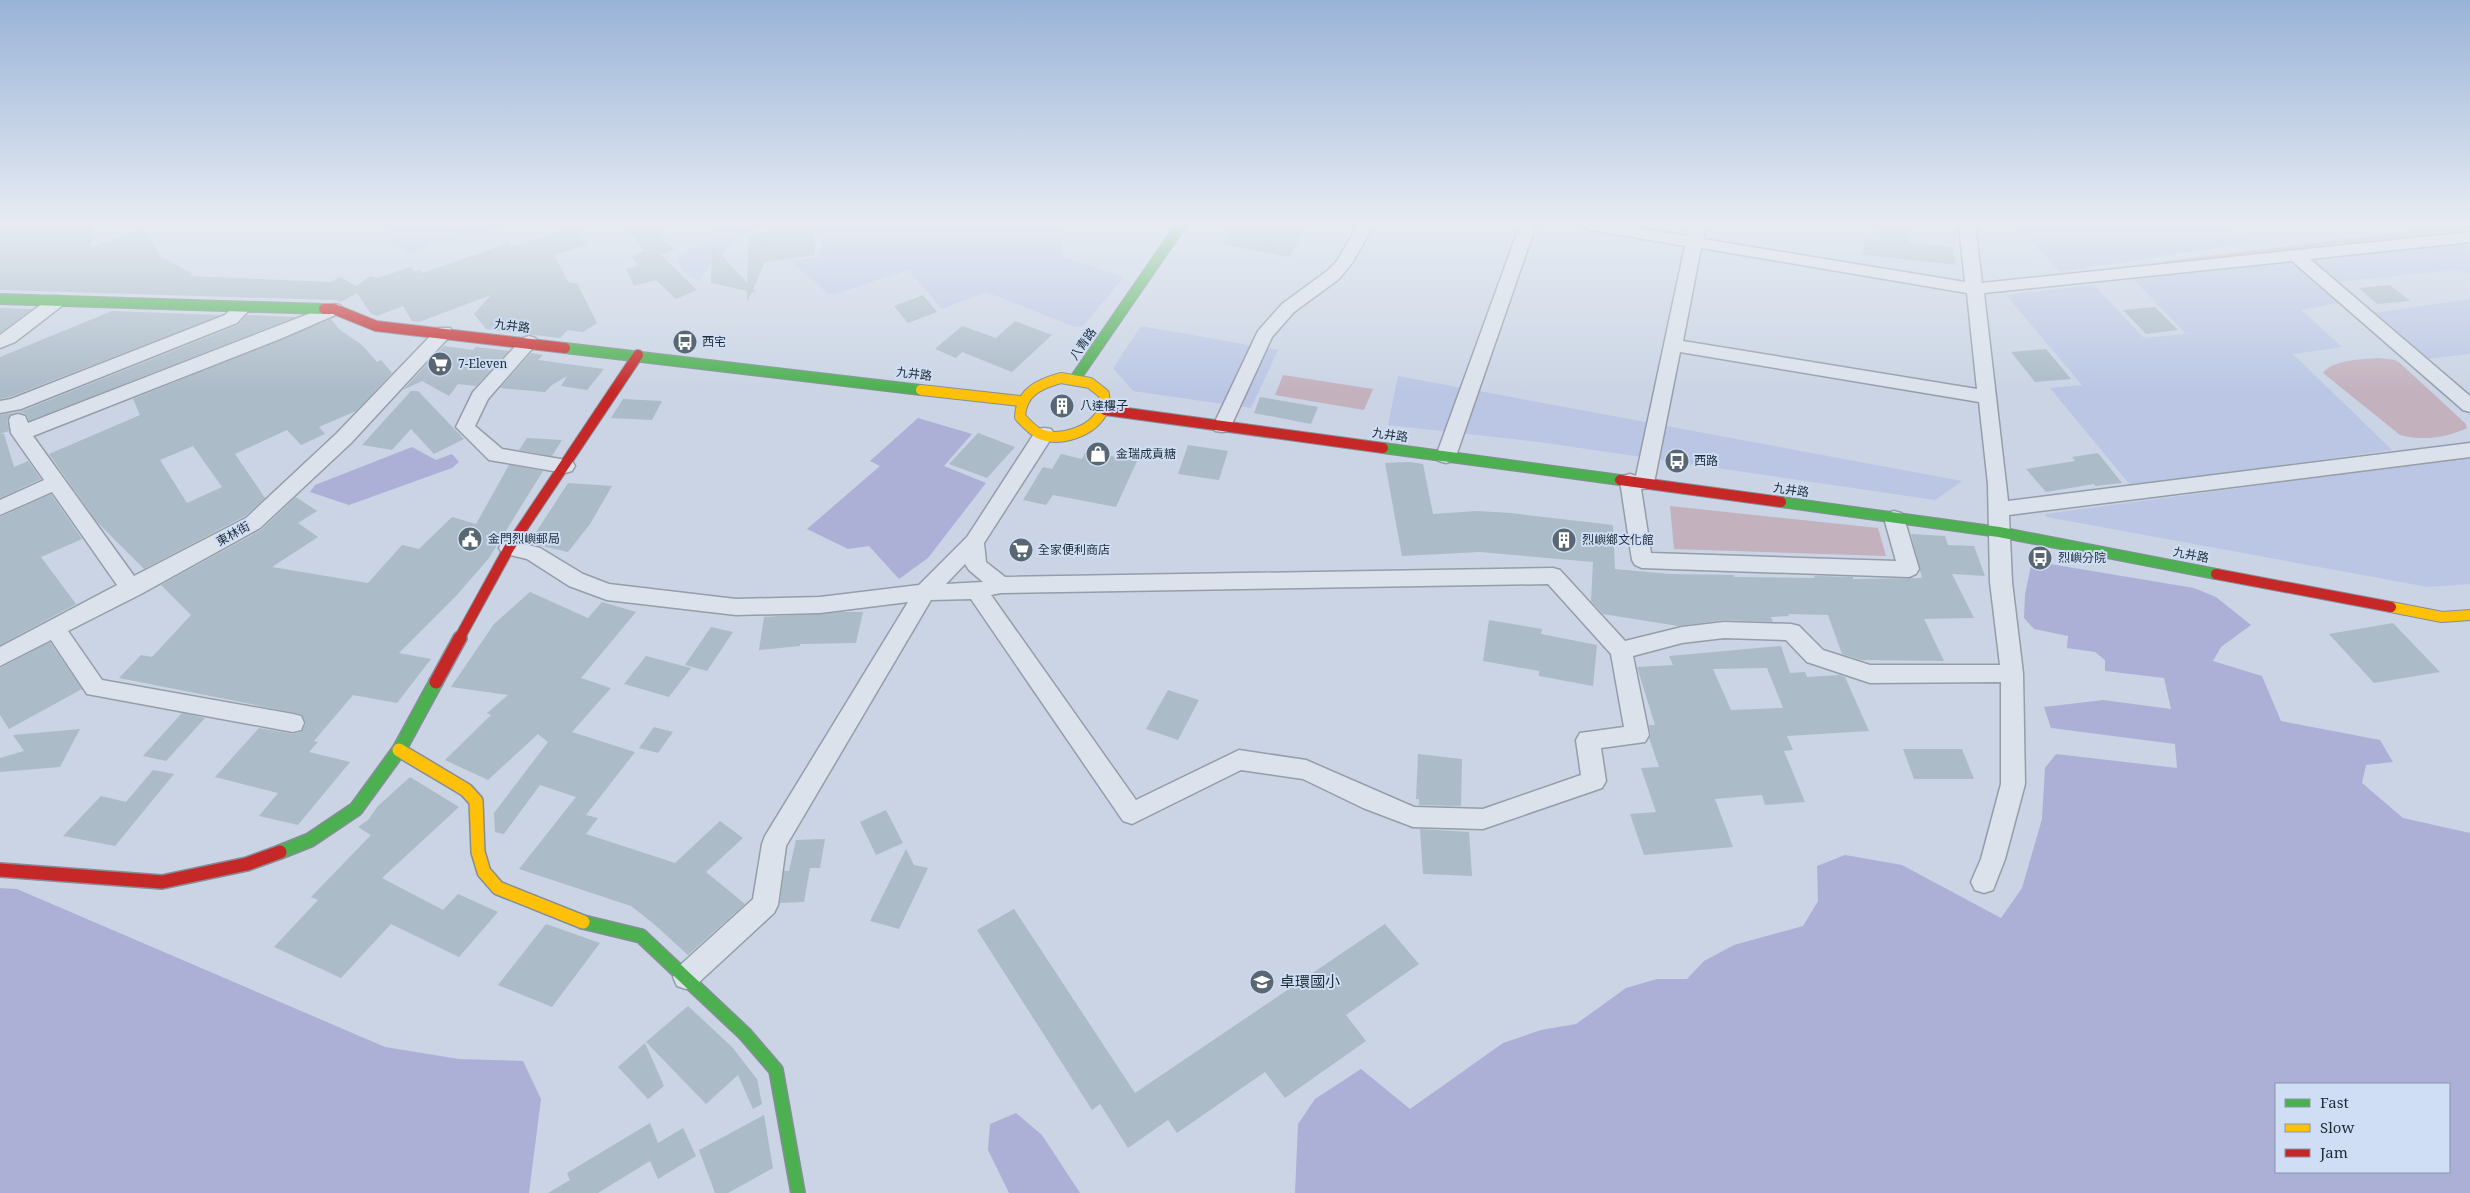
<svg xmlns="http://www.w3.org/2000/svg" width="2470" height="1193" font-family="'Noto Serif','Noto Sans TC',serif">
<rect width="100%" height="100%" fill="#cad4e4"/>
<path fill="#bac6e4" d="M385,225H509L463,238L432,242L410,254L391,243L390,236L392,231Z
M710,225H760L744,234L712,261L700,280L688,276L678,263L679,255L714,238Z
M818,225H1060L1062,252L1064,257L1124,277L1083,326L1075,327L986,292L942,309L908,270L835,294H828L791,261L819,257L822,245Z
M2015,225H2226L2248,243L2060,272Z
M2470,241V273L2454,270L2336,282L2311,261Z
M2290,262L2338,303L2301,310L2342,347L2293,354L2392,450L2131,486L2050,388L2082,385L2006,295L2094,285L2144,338L2186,334L2133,279Z
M2470,299V354L2427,359L2373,313Z
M1141,326L1278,350L1251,408L1133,391L1113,368Z
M1398,376L1962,481L1935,500L1539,442L1388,425Z
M2470,457V584L2428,587L2047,517L2045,514Z"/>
<path fill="#acb0d7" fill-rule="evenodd" d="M918,418L972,434L944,466L986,483L928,558L899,579L869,546L848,549L807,529L880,466L870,461Z
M412,447L436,460L452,454L459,462L452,468L349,505L310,492L315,485Z
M2032,561L2194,588L2216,597L2251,625L2221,647L2213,661L2262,676L2281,721L2380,740L2393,762L2366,765L2362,783L2403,818L2470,833V1193H1295L1298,1124L1315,1099L1361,1069L1410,1109L1503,1043L1541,1030L1576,1024L1626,988L1657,979H1687L1704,961L1734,945L1803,926L1818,901L1817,866L1845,855L1902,865L2001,918L2022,888L2042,819L2045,768L2056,754L2177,768L2175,744L2051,728L2044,707L2103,700L2171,709L2164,678L2105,671V660L2095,652L2067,648L2068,636L2034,629L2024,618L2025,594ZM2276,1084H2449V1172H2276Z
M0,888L17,889L385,1047L459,1059L523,1061L541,1099L529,1193H0Z
M1016,1113L1042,1135L1080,1193H1009L988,1150L990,1124Z"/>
<path fill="#c3b1be" d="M2379,358L2395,360L2400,363L2465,423L2467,428C2447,438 2421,441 2400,435L2323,373C2331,360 2364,359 2379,358Z
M1283,375L1373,389L1364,410L1275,395Z
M1670,506L1878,528L1886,556L1674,549Z"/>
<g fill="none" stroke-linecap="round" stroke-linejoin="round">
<path stroke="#c3b1be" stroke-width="6" d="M2167,264L2470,227"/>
</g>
<path fill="#abbbc7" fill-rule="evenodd" d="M0,225H93L91,247L142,229L162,257L193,274L191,276L331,282L340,277L356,286L370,276L377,278L411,267L414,272L420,270L422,273L508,243L511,247L576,227L586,245L554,255L568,282L577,283L597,323L583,332L568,330L560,338L486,329L474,314L491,295L419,322L412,321L403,306L377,316L371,314L357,293L341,302L334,300L0,290Z
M624,225H653L674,250L661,255L697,290L676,299L656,280L634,286L626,269L638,266L631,256L644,251Z
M813,225L815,255L765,262L753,289L756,293L752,292L747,302V291L711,283L712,244L747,283L749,235Z
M1233,225H1307L1289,257L1222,244Z
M1878,225H1906L1909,243L1953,247L1956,265L1863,255L1865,239L1880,241Z
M2390,285L2410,301L2377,304L2359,288Z
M923,295L937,312L908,323L894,306Z
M2155,307L2178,330L2146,334L2123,310Z
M0,308L32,309L0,333Z
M112,311L221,315L10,397L0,399V357Z
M247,315L296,317L29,421L26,414L19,412L10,414L7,420L9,431L0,434V415L22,411L238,325Z
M331,319L340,330L362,345L377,362L381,360L392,373L356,411L319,427L325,434L301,445L287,430L235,454L265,498L245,516L144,569L97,522L49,454L140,415L133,399ZM193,446L222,487L187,503L160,460Z
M1015,321L1052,335L1012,372L962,352L956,358L935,349L962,326L996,338Z
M444,346L473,350L476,347L509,351L476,386L458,384L449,396L422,381L403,390Z
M2046,349L2071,379L2035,382L2011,352Z
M531,353L543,355L538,360L604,369L587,390L561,386L567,376L552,385L545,392L500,388Z
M411,391H418L464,439L434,454L411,429L392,450L362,445Z
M1260,397L1318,407L1311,424L1254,413Z
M623,399L662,401L652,420L611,418Z
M978,433L1015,447L987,478L949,464Z
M0,434H4L14,467L28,461L41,479L0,498Z
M527,438L562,440L552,456L519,450Z
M1188,445L1228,451L1219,480L1178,474Z
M1086,451L1137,461L1116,507L1053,495L1046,505L1023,500L1043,467L1052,469L1061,454L1082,459Z
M2098,453L2122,483L2095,486L2094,484L2046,492L2026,469L2075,461L2072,457Z
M1409,462L1423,464L1433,514L1477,511L1510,513L1613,525L1615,569L1669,574L1734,575V577L1815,578L1814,576L1853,577V579L1922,578L1911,534L1945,536L1948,545L1974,546L1985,576L1952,574L1974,618L1924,619L1944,661L1861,660L1842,654L1828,615L1788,614L1789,616L1771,617L1773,622L1724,620L1678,626L1603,614L1591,601L1593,562L1480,552L1402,556L1385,463Z
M509,465L543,471L489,558L456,596L399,653L431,659L397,703L353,695L314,741L318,742L309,752L350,762L298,825L259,816L278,793L215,777L259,728L293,734L301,732L306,724L301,714L119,678L141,655L152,657L191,615L161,585L261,530L296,497L317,511L298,523L318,537L272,567L368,583L402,545L419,549L452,517L476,524Z
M568,483L612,486L590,524L568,552L529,543Z
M51,494L82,539L41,557L76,604L0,645V517Z
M530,592L588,618L602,602L636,612L581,678L611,688L572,732L635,752L586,815L598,818L586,834L675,863L720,821L743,838L706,872L745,904L688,955L654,924L631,906L519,869L576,797L540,785L504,834L495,832L494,813L548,742L538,734L488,780L445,760L491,715L487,713L508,695L451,687L494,624Z
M841,612H863L856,643L800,644V646L759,650L764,617Z
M1489,620L1542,629L1541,634L1597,645L1593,686L1539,676V671L1483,661Z
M2393,623L2440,672L2374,683L2329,634Z
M711,627L733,632L707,671L685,665Z
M50,642L82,689L9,729L0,715V668Z
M1781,646L1790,673L1805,672L1807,677L1839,675L1845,677L1869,731L1787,736L1793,750L1784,751L1805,802L1765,805L1762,795L1715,799L1733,847L1644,855L1630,814L1656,812L1641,768L1659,767L1649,738L1651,735L1649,725H1655L1637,667L1673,665L1669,656ZM1767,668L1783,708L1731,710L1713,669Z
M646,656L691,668L669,697L624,684Z
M1168,690L1199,700L1178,740L1146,729Z
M182,713L205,718L166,761L143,756Z
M654,727L673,732L658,753L639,748Z
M80,729L60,767L0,772V758L24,751L13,735Z
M1903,749H1962L1974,779H1914Z
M1418,754L1462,759L1461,806L1419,805V799H1416Z
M153,770L174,774L115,846L63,836L101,796L126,802Z
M410,777L459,807L382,878L443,910L458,894L498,912L459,957L391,924L341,978L274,947L318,900L311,897L371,835L358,827L368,820L378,806Z
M886,810L903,843L876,855L860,822Z
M1420,829L1469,832L1472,876L1423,874Z
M825,839L820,868H810L804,902L780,903L784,871H789L796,840Z
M906,849L914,865L928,868L899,929L870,921Z
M1014,909L1135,1093L1385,924L1419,964L1346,1015L1366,1041L1285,1098L1265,1072L1177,1133L1168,1120L1128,1148L1100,1104L1092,1110L977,930Z
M546,924L600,943L552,1007L498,985Z
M688,1006L732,1047L757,1079L762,1104L753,1109L738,1075L706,1104L646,1042Z
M645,1043L664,1086L648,1099L618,1067Z
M764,1115L773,1168L728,1193H715L699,1150Z
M650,1123L658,1143L683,1128L696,1156L658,1179L650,1161L598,1193H548L570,1180L567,1173Z"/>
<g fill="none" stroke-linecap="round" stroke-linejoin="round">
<defs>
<path id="street" d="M1358,225H1374L1352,263L1339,279L1294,312L1272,337L1231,426L1229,431L1222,432L1215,431L1213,426L1258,331L1282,304L1327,271L1337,261Z
M1520,225H1536L1456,456L1453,461L1446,463L1439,461L1436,456Z
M1582,225H1622L1687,236L1690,225H1706L1703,239L1965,282L1959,225H1975L1982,283L2470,232V242L2310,259L2470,396V412L2463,410L2292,261L1984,293L2008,501L2470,443V457L2009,515L2012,582L2023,673L2025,784L2005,859L1993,890L1984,893L1975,890L1971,882L1981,859L2001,784V682L1870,683L1807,662L1786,640L1724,638L1682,643L1633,656L1649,735L1645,742L1601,748L1606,781L1602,788L1483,829L1413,827L1363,808L1303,779L1241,770L1132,824L1123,821L971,599L931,600L786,846L778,905L774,913L695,986L686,989L677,986L673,977L677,968L753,899L762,844L765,836L908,602L820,613L736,615L607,600L569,586L527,559L502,553L499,548L502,543L509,540L540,548L583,574L609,584L736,599L820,597L919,585L967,537L1037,429L1044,428L1051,429L1054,434L984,543L986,562L1005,577L1553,568L1560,570L1625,641L1682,627L1724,622L1791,624L1799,626L1823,650L1870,665H2000L1990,582L1988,484L1979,402L1680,352L1654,483L1651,488L1641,489L1651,553L1896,561L1884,518L1887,513L1894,511L1901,513L1904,518L1919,569L1916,574L1909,577L1642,568L1635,565L1632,560L1620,481L1623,476L1630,474L1636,476L1685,246L1590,230ZM1701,248L1967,293L1977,389L1683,341ZM965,564L969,570L983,582L946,584ZM1548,584L1611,654L1624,727L1580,733L1576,740L1581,775L1483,809L1414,807L1306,760L1239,750L1136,800L991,595L1001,593Z
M57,296L63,297L66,301L63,305L15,342L0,348V335L51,297Z
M243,302L249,303L252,307L237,323L21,409L0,413V401L11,399L225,315L237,303Z
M334,304L340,305L343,309L340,313L280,339L33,436L134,576L246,518L337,433L438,328H450L453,332L450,336L351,443L260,528L141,594L68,631L102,680L293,714L301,716L304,723L301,730L293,732L87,694L51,640L0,666V647L117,585L52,492L0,515V500L44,480L11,433L9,420L11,416L18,414L25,416L28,423Z
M529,336L535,338L538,342L488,399L475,426L502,449L572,461L575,466L572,471L565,473L489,460L456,427L473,392L523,338Z"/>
<path id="fast-far1" d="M0,299L324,309
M565,348L921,390
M1075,379L1181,225
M1383,448L1620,480
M1781,502L1999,532L2216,574"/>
<path id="fast" d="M280,852L310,840L356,809L399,750L436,682
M583,922L641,936L745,1034L776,1070L798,1193"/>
<path id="slow-far1" d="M1061,378L1090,383L1104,394C1104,399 1105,405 1103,410C1093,432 1059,443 1038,433C1031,429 1025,422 1020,417C1021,392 1039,384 1061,378Z
M921,390L1020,401
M2391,607L2442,617L2470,615"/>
<path id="slow" d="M399,750L466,790L476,801L478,852L484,872L498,888L583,922"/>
<path id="jam-far1" d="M324,309H334L376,326L565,348
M1105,410L1383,448
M1620,480L1781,502
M2216,574L2391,607
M459,639L509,548L638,355"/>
<path id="jam" d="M436,682L460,638
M0,870L162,882L247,864L280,852"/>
</defs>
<use href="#street" stroke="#949da8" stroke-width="3"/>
<use href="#fast-far1" stroke="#848d98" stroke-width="12"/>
<use href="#fast" stroke="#848d98" stroke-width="16"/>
<use href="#slow-far1" stroke="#848d98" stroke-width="12"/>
<use href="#slow" stroke="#848d98" stroke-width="16"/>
<use href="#jam-far1" stroke="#848d98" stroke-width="12"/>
<use href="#jam" stroke="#848d98" stroke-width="16"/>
<use href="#street" fill="#dce2eb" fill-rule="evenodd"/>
<use href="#fast-far1" stroke="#4caf50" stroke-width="10"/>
<use href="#fast" stroke="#4caf50" stroke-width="13"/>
<use href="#slow-far1" stroke="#ffc107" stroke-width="10"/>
<use href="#slow" stroke="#ffc107" stroke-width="13"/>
<use href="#jam-far1" stroke="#c62828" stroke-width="10"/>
<use href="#jam" stroke="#c62828" stroke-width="13"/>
</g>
<linearGradient id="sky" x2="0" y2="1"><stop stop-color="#99b3d7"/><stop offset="0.57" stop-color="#e7ecf3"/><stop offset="1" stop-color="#e7ecf3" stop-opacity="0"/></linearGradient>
<rect width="2470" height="392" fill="url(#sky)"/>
<defs>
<symbol id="bus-disc" viewBox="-11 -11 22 22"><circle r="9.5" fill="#596773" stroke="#cfdef5"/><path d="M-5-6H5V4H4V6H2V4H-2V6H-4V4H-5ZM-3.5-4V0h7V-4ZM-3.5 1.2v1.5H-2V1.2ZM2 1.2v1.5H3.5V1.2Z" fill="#fff"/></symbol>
<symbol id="supermarket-disc" viewBox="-11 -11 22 22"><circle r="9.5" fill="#596773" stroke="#cfdef5"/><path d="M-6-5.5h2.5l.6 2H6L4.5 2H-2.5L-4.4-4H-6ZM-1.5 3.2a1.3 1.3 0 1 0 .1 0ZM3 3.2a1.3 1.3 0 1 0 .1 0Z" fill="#fff"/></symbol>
<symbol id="building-disc" viewBox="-11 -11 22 22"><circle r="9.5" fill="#596773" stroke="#cfdef5"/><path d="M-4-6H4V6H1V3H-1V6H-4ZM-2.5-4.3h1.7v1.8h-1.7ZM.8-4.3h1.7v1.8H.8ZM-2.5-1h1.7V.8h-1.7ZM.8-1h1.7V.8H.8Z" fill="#fff"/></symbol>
<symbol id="shop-disc" viewBox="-11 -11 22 22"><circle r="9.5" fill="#596773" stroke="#cfdef5"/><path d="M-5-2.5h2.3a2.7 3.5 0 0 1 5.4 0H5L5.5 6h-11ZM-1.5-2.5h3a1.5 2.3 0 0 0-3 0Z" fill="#fff"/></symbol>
<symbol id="civic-disc" viewBox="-11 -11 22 22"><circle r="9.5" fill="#596773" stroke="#cfdef5"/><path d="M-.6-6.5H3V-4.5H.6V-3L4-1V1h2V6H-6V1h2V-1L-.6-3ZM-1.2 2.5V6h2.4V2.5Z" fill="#fff"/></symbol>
<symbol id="school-disc" viewBox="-11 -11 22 22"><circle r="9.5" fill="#596773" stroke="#cfdef5"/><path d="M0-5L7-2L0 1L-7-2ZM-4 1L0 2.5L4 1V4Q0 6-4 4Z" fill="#fff"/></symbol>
</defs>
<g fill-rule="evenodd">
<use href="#bus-disc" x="671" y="328" width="28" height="28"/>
<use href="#supermarket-disc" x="426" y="350" width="28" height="28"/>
<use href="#building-disc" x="1048" y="392" width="28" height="28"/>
<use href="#shop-disc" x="1084" y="440" width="28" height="28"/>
<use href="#bus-disc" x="1663" y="447" width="28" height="28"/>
<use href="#civic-disc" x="456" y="525" width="28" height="28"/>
<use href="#building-disc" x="1550" y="526" width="28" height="28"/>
<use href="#supermarket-disc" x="1007" y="536" width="28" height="28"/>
<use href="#bus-disc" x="2026" y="544" width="28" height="28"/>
<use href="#school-disc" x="1248" y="968" width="28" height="28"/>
</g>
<g text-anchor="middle" stroke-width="4" stroke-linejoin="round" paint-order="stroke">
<g font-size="12" fill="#1c2c36" stroke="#cfdef5">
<text transform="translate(512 326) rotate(7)" y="4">九井路</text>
<text transform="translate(1083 344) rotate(-55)" y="4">八青路</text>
<text transform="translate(914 374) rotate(7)" y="4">九井路</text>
<text transform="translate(1390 435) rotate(8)" y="4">九井路</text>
<text transform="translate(1791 490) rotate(8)" y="4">九井路</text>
<text transform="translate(233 534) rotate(-29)" y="4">東林街</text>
<text transform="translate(2191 555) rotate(11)" y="4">九井路</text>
</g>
<g font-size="12" fill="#1c2c36" stroke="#cfdef5" text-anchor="start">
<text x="702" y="346">西宅</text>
<text x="458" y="368">7-Eleven</text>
<text x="1080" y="410">八達樓子</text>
<text x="1116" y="458">金瑞成貢糖</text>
<text x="1694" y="465">西路</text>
<text x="488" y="543">金門烈嶼郵局</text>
<text x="1582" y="544">烈嶼鄉文化館</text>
<text x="1038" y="554">全家便利商店</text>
<text x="2058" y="562">烈嶼分院</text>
</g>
<g font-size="15" fill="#1c2c36" stroke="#cfdef5" text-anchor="start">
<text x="1280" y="987">卓環國小</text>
</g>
</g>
<rect x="2275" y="1083" width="175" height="90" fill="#cfdef5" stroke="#8797a9"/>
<rect x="2285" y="1099" width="25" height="8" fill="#4caf50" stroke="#8797a9"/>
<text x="2320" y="1108" font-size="15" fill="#1c2c36">Fast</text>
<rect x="2285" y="1124" width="25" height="8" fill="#ffc107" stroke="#8797a9"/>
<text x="2320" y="1133" font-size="15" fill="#1c2c36">Slow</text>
<rect x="2285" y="1149" width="25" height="8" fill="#c62828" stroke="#8797a9"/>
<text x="2320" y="1158" font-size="15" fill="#1c2c36">Jam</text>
</svg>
